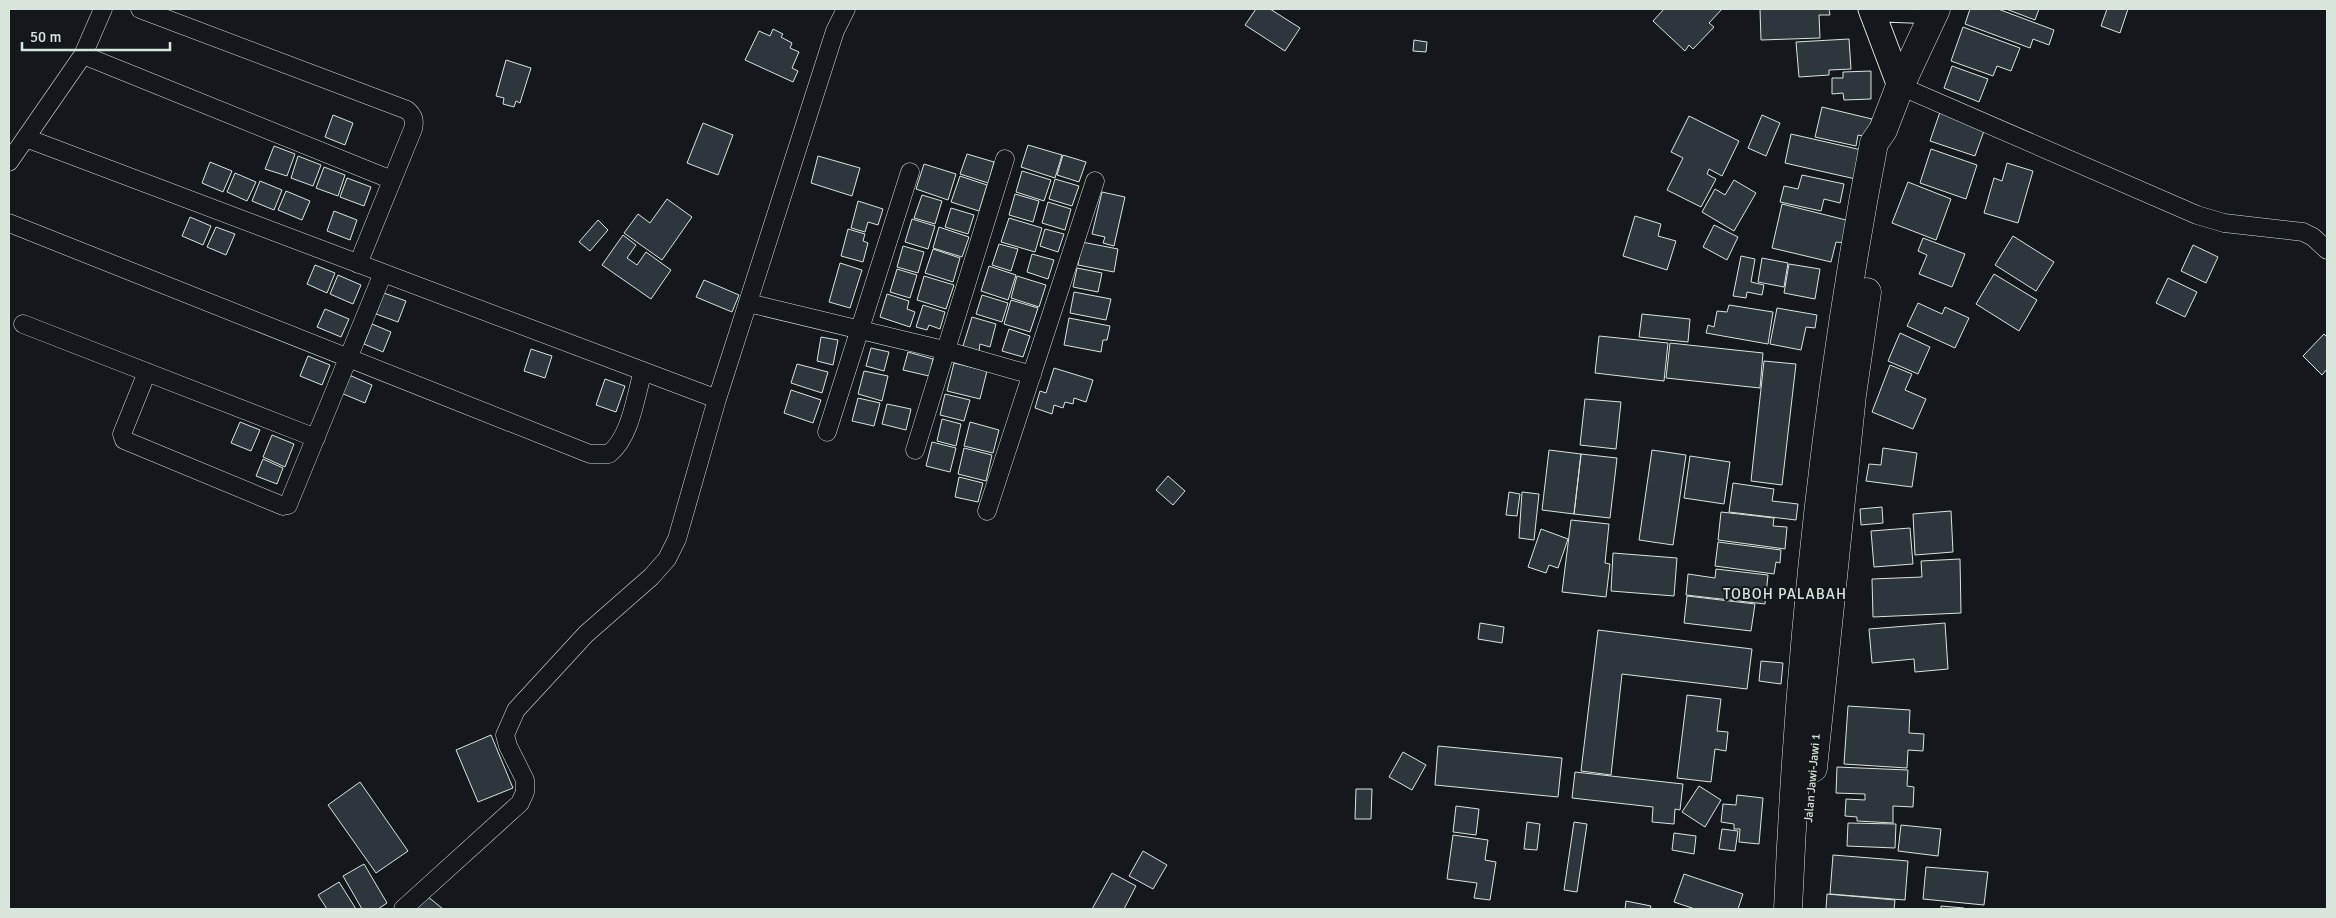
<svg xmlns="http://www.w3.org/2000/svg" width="2336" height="918" font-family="Signika,sans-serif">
<rect width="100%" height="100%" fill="#14181c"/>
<path fill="#2c363c" stroke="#d8e6dc" d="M1256,9H1270L1300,28L1285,51L1245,25Z
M1664,9H1722L1709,23L1714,27L1693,49L1689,45L1685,51L1653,21Z
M1760,9H1829L1830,15H1819L1820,38L1761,40Z
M1970,9H1998L2054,30L2049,45L2033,39L2030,48L1965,24Z
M2006,9H2039L2035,20Z
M2107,9H2128L2120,33L2101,26Z
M1963,27L2020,48L2011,71L1997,66L1993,76L1951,61Z
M773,29L783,34L781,37L792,43L790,48L799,52L792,68L798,71L793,82L745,60L759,31L770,36Z
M1849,39L1851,69L1829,70V75L1799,77L1796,42Z
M1414,40L1427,42L1426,52L1413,51Z
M506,60L531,68L520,103L516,101L514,107L503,104L504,98L496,96Z
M1952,66L1988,79L1979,102L1944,88Z
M1871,71V99L1844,100L1843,93L1832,94V78H1843V72Z
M1822,107L1872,119L1868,137L1858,135L1856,146L1815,137Z
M1940,112L1985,128L1975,156L1930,141Z
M333,115L353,123L345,145L325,137Z
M1762,115L1780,123L1766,156L1748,148Z
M1689,116L1739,141L1722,176L1709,169L1707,174L1716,179L1701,207L1667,190L1683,158L1671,152Z
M703,123L733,135L718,175L687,163Z
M1791,134L1866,151L1860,180L1785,163Z
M1028,145L1062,155L1055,178L1021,167Z
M274,146L295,154L287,176L265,169Z
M1931,149L1977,165L1966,199L1920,183Z
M967,154L994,162L988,183L960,174Z
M1063,155L1086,162L1079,182L1057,175Z
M298,156L321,165L313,186L291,178Z
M818,156L860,168L852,196L811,183Z
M210,162L232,171L223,192L202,183Z
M2007,163L2033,171L2018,223L1984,213L1994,178L2002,181Z
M924,164L956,174L948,200L916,189Z
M324,167L345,175L338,196L316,188Z
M1022,171L1051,180L1044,201L1016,192Z
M235,173L256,182L247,201L227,192Z
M1802,175L1844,184L1840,203L1824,199L1821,211L1780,202L1784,186L1798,189Z
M960,176L987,185L979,211L951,202Z
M347,178L371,187L364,206L340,197Z
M1055,179L1079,186L1072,206L1049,199Z
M1734,180L1756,193L1734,231L1702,212L1715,189L1725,195Z
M260,181L282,190L274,210L252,201Z
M1908,182L1951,199L1936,240L1892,223Z
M286,191L310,201L302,220L278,210Z
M1102,192L1125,197L1114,246L1103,243L1105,237L1092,234Z
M1015,194L1039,201L1033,222L1009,215Z
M922,195L942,201L935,224L914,218Z
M667,199L692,217L662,260L624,233L638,214L650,223Z
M858,201L883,209L878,225L868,222L865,232L851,228Z
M1048,202L1071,209L1065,230L1042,223Z
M1782,204L1850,221L1845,243L1836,242L1831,262L1772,248Z
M951,208L974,215L968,234L945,227Z
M334,211L357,220L350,240L327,231Z
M1635,216L1661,224L1658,236L1676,241L1667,270L1623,256Z
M190,217L211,226L203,245L182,236Z
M1009,218L1042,228L1035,252L1001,242Z
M912,219L935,226L928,249L905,242Z
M598,220L608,230L590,251L579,242Z
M1714,225L1738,237L1727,260L1703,247Z
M216,227L235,234L226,255L207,247Z
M939,227L969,237L962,257L933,248Z
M848,229L865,234L863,241L868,243L863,262L841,256Z
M1045,229L1064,234L1058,252L1040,246Z
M623,235L636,245L627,258L637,265L646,252L671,270L651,299L602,265Z
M2013,236L2054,262L2036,291L1995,265Z
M1923,238L1965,254L1952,287L1919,274L1927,255L1918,251Z
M1082,242L1118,249L1114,272L1078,265Z
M999,244L1018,249L1011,271L992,265Z
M2193,245L2218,257L2206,283L2181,271Z
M903,246L924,252L918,273L897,267Z
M933,249L960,258L953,282L925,273Z
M1032,254L1054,260L1048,279L1027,272Z
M1741,256L1755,259L1751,282L1764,285L1762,295L1747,292L1746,298L1733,296Z
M1762,258L1788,263L1784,287L1758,282Z
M840,263L862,270L850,308L829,302Z
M1789,264L1820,269L1815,299L1784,293Z
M315,265L335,273L327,293L307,284Z
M989,266L1016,275L1008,300L981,291Z
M1077,268L1102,273L1098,292L1073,287Z
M897,269L917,275L910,298L890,292Z
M1994,274L2037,300L2019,331L1976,304Z
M338,275L361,285L353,304L330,294Z
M924,276L954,285L946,309L917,300Z
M1017,276L1046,285L1039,307L1011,298Z
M2168,278L2197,292L2185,317L2156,303Z
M704,280L739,295L732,312L696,297Z
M1074,292L1111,299L1106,320L1070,313Z
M384,293L406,301L398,322L376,314Z
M887,294L909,301L907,309L915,312L910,327L880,317Z
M982,295L1008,303L1002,322L976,314Z
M1011,300L1038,308L1030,332L1004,324Z
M1918,303L1942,314L1945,307L1969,318L1955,348L1907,326Z
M923,305L945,312L940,329L929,325L927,330L916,327Z
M1729,305L1773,312L1768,344L1706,333L1708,325L1714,327L1717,311L1727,312Z
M1777,308L1817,315L1815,328L1806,327L1801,350L1770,344Z
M325,309L349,319L341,337L317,327Z
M1642,314L1690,319L1688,342L1639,337Z
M972,317L996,324L990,347L980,344L979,351L963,346Z
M1069,318L1110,326L1107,340H1103L1101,352L1064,345Z
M372,324L391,332L383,352L364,344Z
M1009,329L1030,336L1023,357L1002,351Z
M1900,333L1930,347L1918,374L1888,361Z
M2324,334L2327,337V369L2322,375L2303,356Z
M1599,336L1668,343L1664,381L1595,373Z
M821,337L838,340L833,365L817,361Z
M1670,343L1763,353L1760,388L1666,378Z
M871,348L889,352L884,371L866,366Z
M531,349L552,356L545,378L524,371Z
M908,352L933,359L929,376L903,370Z
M308,356L330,365L322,385L300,376Z
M1764,361L1796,364L1782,485L1751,481Z
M954,363L987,371L980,399L947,391Z
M797,364L828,372L822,393L791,383Z
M1890,365L1912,374L1905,390L1926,399L1913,429L1872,412Z
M1054,368L1093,380L1086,402L1074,398L1073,404L1065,402L1063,408L1054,405L1052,414L1035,408L1040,391L1046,393Z
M864,371L888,376L882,401L858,394Z
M349,375L372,385L365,403L341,393Z
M605,379L625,386L616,412L596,405Z
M791,390L821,400L813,423L784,413Z
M945,394L970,400L964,421L940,415Z
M858,398L880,403L874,426L852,421Z
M1585,399L1621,402L1616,449L1580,445Z
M887,404L911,409L906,430L882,424Z
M942,419L961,424L956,446L937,441Z
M240,422L260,430L251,451L231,443Z
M970,422L999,430L993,453L964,446Z
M272,435L294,444L285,467L263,457Z
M932,442L956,448L950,472L926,466Z
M964,448L992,455L986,481L958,474Z
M1883,448L1917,453L1912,487L1866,481L1869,464L1881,465Z
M1549,450L1581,454L1574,514L1542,510Z
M1652,450L1686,455L1673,545L1639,540Z
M1581,454L1617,458L1610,518L1574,514Z
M1690,456L1730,462L1724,504L1684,498Z
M263,459L283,468L277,484L256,476Z
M1168,476L1185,491L1173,505L1156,490Z
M959,477L983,483L978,502L955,497Z
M1733,483L1774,489L1772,501L1798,504L1796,520L1729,512Z
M1509,492L1520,494L1517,516L1506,515Z
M1522,492L1539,494L1534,540L1519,538Z
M1882,507L1883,523L1861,525L1860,509Z
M1951,511L1953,552L1915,555L1913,514Z
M1721,512L1774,518L1773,526L1787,527L1785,549L1718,540Z
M1571,520L1609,524L1605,563L1610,564L1606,597L1562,592Z
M1910,528L1913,564L1874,567L1871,531Z
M1541,529L1568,539L1558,568L1549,565L1546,573L1528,567Z
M1718,542L1781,550L1780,563L1776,562L1774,574L1715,566Z
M1613,553L1677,558L1674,596L1611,591Z
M1960,559L1961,613L1873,617L1872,579L1922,577L1921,561Z
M1716,569L1768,575L1765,604L1686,595L1688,574L1715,578Z
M1687,596L1755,604L1751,631L1684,623Z
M1480,623L1504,627L1502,643L1478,639Z
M1945,623L1948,669L1915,672L1914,659L1872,663L1869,629Z
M1598,630L1752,649L1747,689L1622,674L1611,775L1581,771Z
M1761,661L1783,663L1781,684L1759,681Z
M1687,695L1721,699L1717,731L1728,732L1726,751L1715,749L1711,782L1677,778Z
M1848,706L1910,710L1909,733L1924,734L1923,751L1908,750L1907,768L1844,764Z
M491,735L513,788L478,802L456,750Z
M1438,746L1562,758L1558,797L1435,785Z
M1403,752L1426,765L1412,790L1389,777Z
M1837,767L1908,770L1907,786L1914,787L1913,807L1893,806V823L1857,821V817L1845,816L1846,799L1865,800V794L1836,793Z
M1575,772L1683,784L1680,810L1675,809L1674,824L1652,822L1653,807L1572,798Z
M360,782L408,851L376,873L328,805Z
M1699,786L1721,800L1705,827L1682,812Z
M1356,789H1372L1371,819H1355Z
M1737,795L1763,798L1759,844L1739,842L1740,829H1734V824L1721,822L1723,804L1736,805Z
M1456,806L1479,809L1476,835L1453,832Z
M1527,822L1540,824L1537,850L1524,849Z
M1574,822L1587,824L1577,892L1564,890Z
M1848,823L1896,824L1895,848L1847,846Z
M1901,825L1941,829L1938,856L1898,851Z
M1722,829L1738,831L1735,851L1719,849Z
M1674,833L1696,836L1694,854L1672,850Z
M1453,835L1488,840L1485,860L1496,862L1490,900L1474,898L1477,883L1447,879Z
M1143,851L1167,865L1153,889L1129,876Z
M1833,855L1908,861L1905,900L1830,894Z
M364,864L387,903L378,909H362L343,876Z
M1926,867L1988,872L1984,905L1923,899Z
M1112,873L1136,886L1124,909H1092Z
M1684,874L1743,894L1738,909H1695L1674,902Z
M339,882L356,909H327L318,895Z
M1827,894L1895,900L1894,909H1826Z
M427,896L443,909H416Z
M1626,901L1651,906L1650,909H1625Z
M1941,906L1964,908V909H1941Z"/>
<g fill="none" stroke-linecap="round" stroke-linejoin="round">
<defs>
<path id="street" d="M140,9L407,110C414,116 415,121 413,129L358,264
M83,55L392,180
M1900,86L2197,215L2224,223L2303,232L2313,237L2327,250
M26,138L717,399
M9,162L83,55L103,9
M9,223L590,454H609C631,436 635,398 643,371
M748,303L944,350L1032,375
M23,324L316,438
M147,372L122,434L124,440L283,506L288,505L383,273
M827,432L910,172
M915,450L1005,159
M987,511L1095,181
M403,909L520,803L525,792V780L508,746L505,735L516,710L586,634L651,577L667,559L677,539L717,399L835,31L846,9"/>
<path id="secondary" d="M1871,9L1900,86
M1884,9L1935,11"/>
<path id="highway" d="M1813,768L1852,395L1867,292
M1788,909C1799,652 1825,396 1874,143L1883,130L1900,86L1936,9"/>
</defs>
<use href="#street" stroke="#d8e6dc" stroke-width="19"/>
<use href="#secondary" stroke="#d8e6dc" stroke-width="27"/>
<use href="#highway" stroke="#d8e6dc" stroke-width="29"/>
<use href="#street" stroke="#14181c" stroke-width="18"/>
<use href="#secondary" stroke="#14181c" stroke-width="25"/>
<use href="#highway" stroke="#14181c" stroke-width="28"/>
</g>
<g text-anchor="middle" stroke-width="4" stroke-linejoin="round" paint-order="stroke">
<g font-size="12" fill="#d8e6dc" stroke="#14181c">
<text transform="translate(1812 778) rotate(-85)" y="4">Jalan Jawi-Jawi 1</text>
</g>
<g font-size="15" letter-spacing="1" fill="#d8e6dc" stroke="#14181c">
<text x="1785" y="599">TOBOH PALABAH</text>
</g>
</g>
<rect width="2336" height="918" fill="none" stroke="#d8e6dc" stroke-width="20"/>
<path d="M22 42v8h148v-8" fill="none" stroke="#d8e6dc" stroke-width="2.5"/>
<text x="30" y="42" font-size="15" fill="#d8e6dc" stroke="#14181c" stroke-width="4" paint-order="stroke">50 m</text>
</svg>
